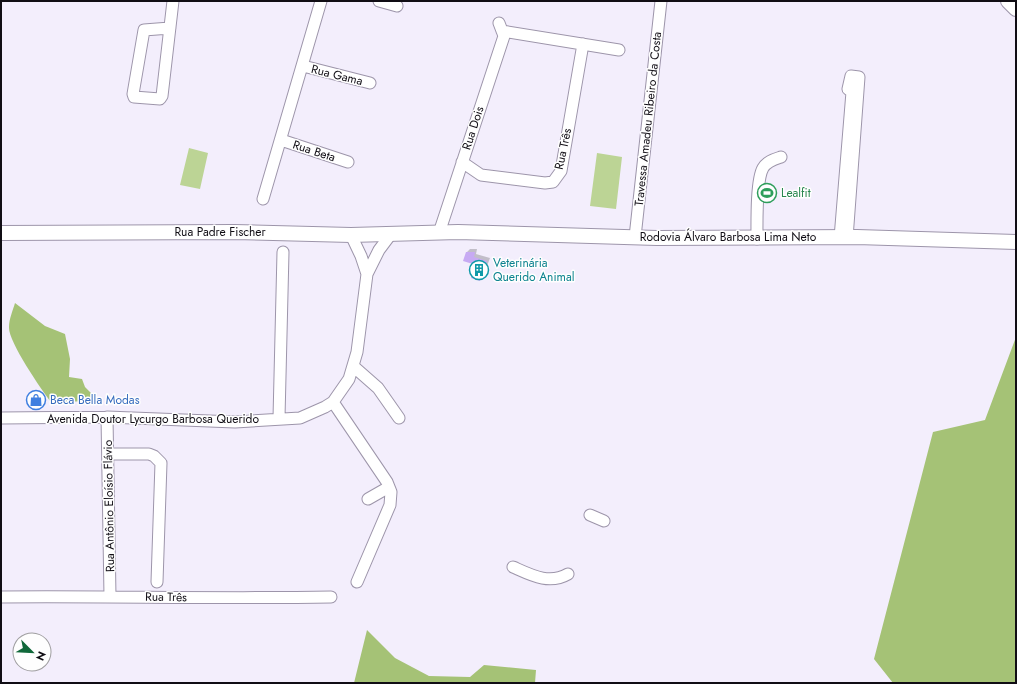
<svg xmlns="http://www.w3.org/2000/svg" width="1017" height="684" font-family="Jost,sans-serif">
<rect width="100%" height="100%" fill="#f3eefc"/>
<path fill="#bcd495" d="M189,148L208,153L200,189L180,185Z
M597,153L622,157L616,209L590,206Z"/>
<path fill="#a5c276" d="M15,303L45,326L65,334L70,359L69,377L82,379L85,387L99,401L51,402C41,389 8,341 9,327C9,319 13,310 15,303Z
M1016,337V683H893L874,659L933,432L985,420Z
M367,630L395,658L429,676L470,677L484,665L536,670L535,683H354Z"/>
<path fill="#0003" d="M470,249H477L476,254L490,258L483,277L480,280L477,265L467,252Z"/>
<path fill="#c7aaf3" d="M466,252H475L474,257L487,261L480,281L471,278L476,265L463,261Z"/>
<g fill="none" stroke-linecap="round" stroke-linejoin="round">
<defs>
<path id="minor" d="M379,1L397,6
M170,28L144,30L133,94L134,97L160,99L162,96L173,1
M502,31L619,50
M303,66L370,83
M281,140L348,162
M462,162L481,175L545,183L553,182L561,171L583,44
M263,199L321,1
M439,233L504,36L499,23
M351,235L361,256L367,274
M635,237L661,1
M840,238L852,92L848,89L851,76L859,77L847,238
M757,239C757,223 756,180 763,168C767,161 775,159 781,157
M353,366L378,388L399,418
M333,402L387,482L391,492L390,505L357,582
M107,417L110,596
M1,418L107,417L235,422L300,418L325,407L333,402L349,379L357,352L367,274L379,250L391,234
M279,418L283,252
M108,454H149L154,456L161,463L157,582
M368,499L389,487
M590,515L604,521
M513,567C531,575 549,585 568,574
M1,597C111,596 221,599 331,597"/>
<path id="major" d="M1008,1L1016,9
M1,233L234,232L351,235L458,232L657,238L857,237L1016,242"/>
</defs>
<use href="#minor" stroke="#9d95aa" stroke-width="13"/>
<use href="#major" stroke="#9d95aa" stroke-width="16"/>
<use href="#minor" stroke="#fff" stroke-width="11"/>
<use href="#major" stroke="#fff" stroke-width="14"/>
</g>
<defs>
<symbol id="stadium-ring" viewBox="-11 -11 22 22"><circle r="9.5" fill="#fefefe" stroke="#2e9e5b" stroke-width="1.5"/><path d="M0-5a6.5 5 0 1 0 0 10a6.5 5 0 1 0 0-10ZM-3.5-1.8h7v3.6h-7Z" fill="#2e9e5b"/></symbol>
<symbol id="building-ring" viewBox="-11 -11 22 22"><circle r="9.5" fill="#fefefe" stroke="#0f9aa8" stroke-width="1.5"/><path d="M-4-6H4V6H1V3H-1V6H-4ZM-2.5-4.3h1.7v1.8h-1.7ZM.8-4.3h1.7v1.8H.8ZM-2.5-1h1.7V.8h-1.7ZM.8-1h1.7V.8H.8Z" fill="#0f9aa8"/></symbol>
<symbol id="shop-ring" viewBox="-11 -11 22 22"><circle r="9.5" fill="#fefefe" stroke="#3f7fe0" stroke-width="1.5"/><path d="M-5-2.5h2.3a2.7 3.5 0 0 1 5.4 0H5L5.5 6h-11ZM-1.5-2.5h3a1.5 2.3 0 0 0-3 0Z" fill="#3f7fe0"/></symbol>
</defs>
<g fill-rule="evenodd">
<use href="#stadium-ring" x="756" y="182" width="22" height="22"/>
<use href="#building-ring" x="468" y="259" width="22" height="22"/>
<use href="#shop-ring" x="25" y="389" width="22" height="22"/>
</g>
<g text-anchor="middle" stroke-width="3" stroke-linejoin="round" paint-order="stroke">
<g font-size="12" fill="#100d14" stroke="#fefefe">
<text transform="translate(337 75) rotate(14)" y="4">Rua Gama</text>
<text transform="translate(648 119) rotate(-84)" y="4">Travessa Amadeu Ribeiro da Costa</text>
<text transform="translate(473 128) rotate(-72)" y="4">Rua Dois</text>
<text transform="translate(563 149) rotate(-78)" y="4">Rua Três</text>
<text transform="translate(314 151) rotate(18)" y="4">Rua Beta</text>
<text x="220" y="236">Rua Padre Fischer</text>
<text x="728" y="241">Rodovia Álvaro Barbosa Lima Neto</text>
<text x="153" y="423">Avenida Doutor Lycurgo Barbosa Querido</text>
<text transform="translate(109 506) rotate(-91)" y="4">Rua Antônio Eloísio Flávio</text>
<text transform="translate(166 597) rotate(1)" y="4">Rua Três</text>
</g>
<g font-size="12" fill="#27864d" stroke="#fefefe" text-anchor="start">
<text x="781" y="197">Lealfit</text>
</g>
<g font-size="12" fill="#0d838f" stroke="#fefefe" text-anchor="start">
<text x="493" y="267">Veterinária<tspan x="493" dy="14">Querido Animal</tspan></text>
</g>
<g font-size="12" fill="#366cbe" stroke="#fefefe" text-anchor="start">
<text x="50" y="404">Beca Bella Modas</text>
</g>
</g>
<rect width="1017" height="684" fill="none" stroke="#100d14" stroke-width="4"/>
<g transform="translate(32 652) rotate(114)"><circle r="19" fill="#fefefe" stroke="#9f9ea0"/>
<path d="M0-3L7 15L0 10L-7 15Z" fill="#10683a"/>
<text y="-6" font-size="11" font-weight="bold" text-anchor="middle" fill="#100d14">N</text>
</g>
</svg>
